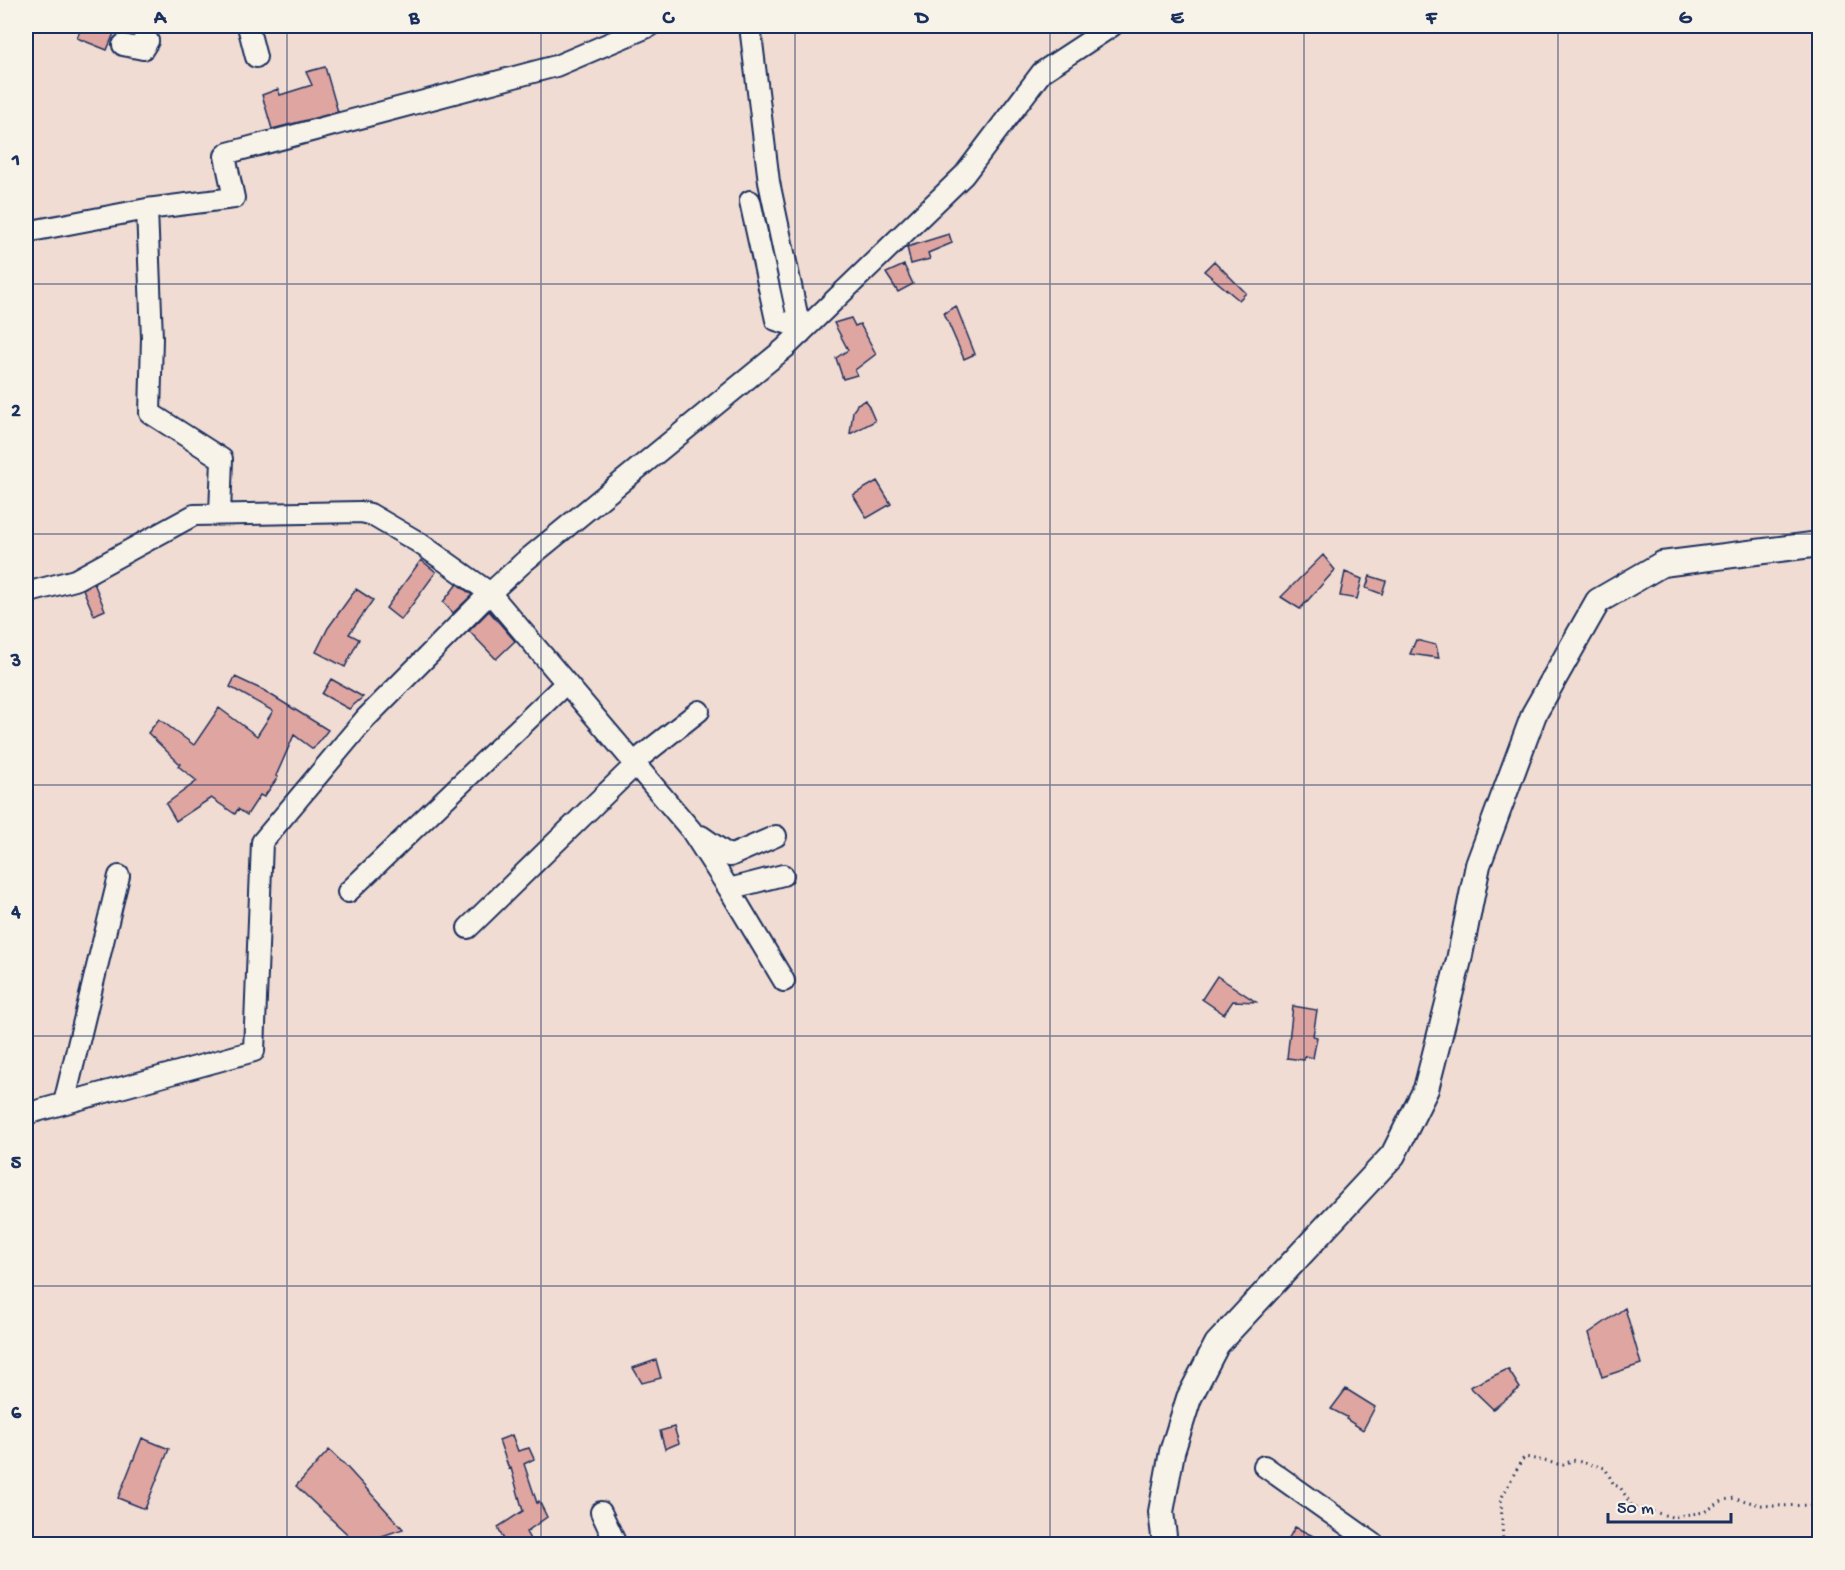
<svg xmlns="http://www.w3.org/2000/svg" width="1845" height="1570" font-family="'Gochi Hand',sans-serif">
<rect width="100%" height="100%" fill="#f0dcd2"/>
<filter id="ink" filterUnits="userSpaceOnUse"><feTurbulence type="fractalNoise" baseFrequency=".0167" numOctaves="2"/><feDisplacementMap in="SourceGraphic" scale="12" xChannelSelector="R" yChannelSelector="G"/><feConvolveMatrix kernelMatrix="1 2 1 2 8 2 1 2 1" color-interpolation-filters="sRGB"/></filter>
<g filter="url(#ink)">
<path fill="#dfa5a0" stroke="#1b2f5e" stroke-width="1.5" d="M82,26H117L107,50L77,38Z
M325,67L338,112L272,129L262,95L278,89L280,95L312,85L306,72Z
M949,234L952,243L928,253L930,259L911,264L907,247Z
M1214,261L1246,293L1239,300L1204,271Z
M904,265L913,284L898,292L886,273Z
M956,306L975,354L964,359L944,313Z
M851,318L855,326L860,324L876,354L855,370L857,375L843,379L836,358L848,350L834,323Z
M866,400L875,421L850,434L853,411L856,407L857,404Z
M877,481L891,504L867,518L853,495Z
M1323,555L1335,570L1300,609L1281,597Z
M421,560L436,572L401,620L386,608Z
M1345,572L1362,579L1357,599L1340,596Z
M1370,576L1386,581L1382,594L1366,588Z
M94,583L105,610L94,615L83,589Z
M457,584L472,595L453,613L443,602Z
M356,589L373,600L349,634L359,639L345,667L316,652L328,628Z
M489,611L515,641L496,659L469,631Z
M1416,640L1436,645L1439,658L1410,654Z
M235,677L263,690L328,730L313,749L294,735L276,776L278,777L264,797L260,795L247,815L238,809L235,814L211,798L176,821L166,804L197,781L178,766L180,764L148,733L159,719L194,745L219,708L257,736L273,711L230,687Z
M331,679L363,697L349,709L322,694Z
M1217,976L1256,1002L1233,1001L1224,1014L1202,999Z
M1293,1006L1317,1010L1313,1036L1317,1037L1313,1058L1305,1056L1304,1060L1287,1058Z
M1625,1308L1641,1364L1602,1377L1589,1333Z
M656,1360L661,1378L642,1383L633,1368Z
M1508,1369L1520,1388L1493,1409L1470,1387Z
M1346,1389L1375,1407L1363,1430L1346,1419L1347,1417L1331,1409Z
M674,1427L679,1443L665,1449L660,1431Z
M512,1435L518,1451L529,1448L534,1459L524,1464L537,1503L539,1501L547,1517L526,1532L533,1545H508L504,1540L498,1527L523,1511L511,1468L509,1469L499,1440Z
M142,1438L169,1449L145,1509L118,1498Z
M329,1450L344,1464L403,1529L370,1540L371,1545H359L296,1486Z
M1295,1527L1331,1545H1285Z"/>
<g fill="none" stroke-linecap="round" stroke-linejoin="round">
<defs>
<path id="minor" d="M248,26L256,57
M750,26L769,182L801,333
M123,45L143,49L148,41L140,26
M750,201L776,320L789,324L799,322
M147,209L152,338L150,413L222,459L220,514
M26,232L147,209L234,198L225,156L228,153L556,66L650,26
M26,593L75,580L194,515L361,512L370,514L418,542L490,593L691,830L729,889L784,981
M633,763L699,711
M701,836L730,856L776,836
M729,889L783,875
M348,892L566,683
M468,928L635,765
M64,1103L119,876
M26,1114L254,1051L262,842L366,718L490,593L525,561L785,348L964,175L1042,72L1112,26
M1264,1466L1374,1544
M601,1512L616,1544"/>
<path id="tertiary" d="M1165,1544L1161,1512L1172,1452L1189,1398L1217,1344L1393,1155L1426,1089L1459,960L1478,865L1534,714L1598,601L1662,564L1820,544"/>
</defs>
<use href="#minor" stroke="#1b2f5e" stroke-width="24"/>
<use href="#tertiary" stroke="#1b2f5e" stroke-width="28"/>
<path stroke="#1b2f5e" stroke-width="3" stroke-dasharray="1.5 4.5" stroke-linecap="butt" d="M1503,1544L1501,1499L1521,1461L1525,1457L1563,1465L1573,1460L1605,1468L1614,1485L1620,1487L1632,1506L1672,1517L1704,1512L1724,1500L1735,1498L1760,1505L1773,1506L1820,1505
M1602,1544L1608,1542L1650,1544"/>
<use href="#minor" stroke="#f7f3e8" stroke-width="20"/>
<use href="#tertiary" stroke="#f7f3e8" stroke-width="24"/>
</g>
</g>
<path fill="none" stroke="#1b2f5e" stroke-width="1.5" stroke-opacity="0.55" d="M287,26V1544M541,26V1544M795,26V1544M1050,26V1544M1304,26V1544M1558,26V1544M26,284H1820M26,534H1820M26,785H1820M26,1036H1820M26,1286H1820"/>
<rect width="1845" height="1570" fill="none" stroke="#f7f3e8" stroke-width="66"/>
<path d="M1608 1513v9h123v-9" fill="none" stroke="#1b2f5e" stroke-width="3"/>
<text x="1617" y="1513" font-size="18" fill="#1b2f5e" stroke="#f7f3e8" stroke-width="4.5" paint-order="stroke">50 m</text>
<rect x="33" y="33" width="1779" height="1504" fill="none" stroke="#1b2f5e" stroke-width="2"/>
<g font-size="20" text-anchor="middle" font-weight="bold" fill="#1b2f5e">
<text x="160" y="23">A</text>
<text x="414" y="23">B</text>
<text x="668" y="23">C</text>
<text x="922" y="23">D</text>
<text x="1177" y="23">E</text>
<text x="1431" y="23">F</text>
<text x="1685" y="23">G</text>
<text x="16" y="165">1</text>
<text x="16" y="416">2</text>
<text x="16" y="666">3</text>
<text x="16" y="917">4</text>
<text x="16" y="1168">5</text>
<text x="16" y="1418">6</text>
</g>
</svg>
